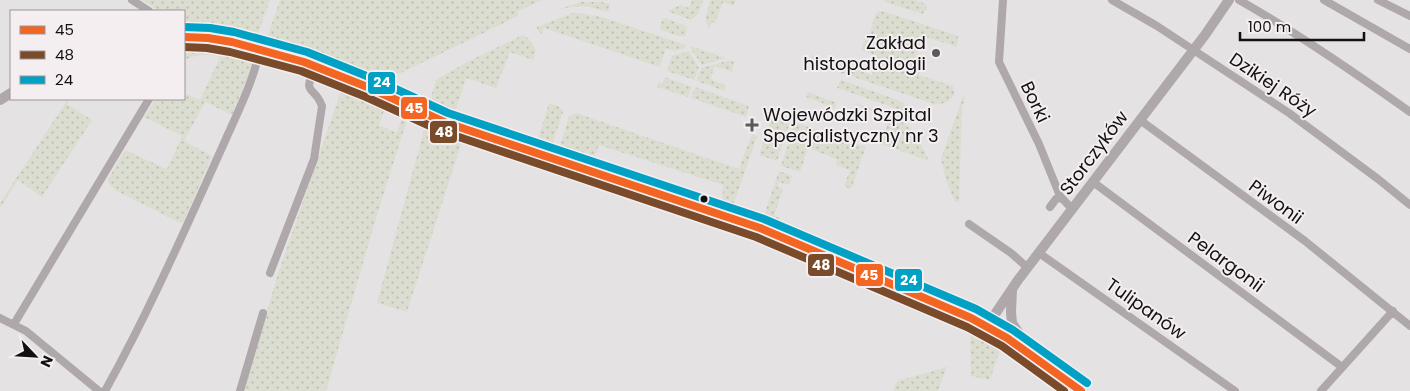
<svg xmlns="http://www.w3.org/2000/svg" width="1410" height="391" font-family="Poppins,sans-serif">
<defs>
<pattern id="grass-dots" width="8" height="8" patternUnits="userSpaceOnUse" patternTransform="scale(1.25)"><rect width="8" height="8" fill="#dcddd1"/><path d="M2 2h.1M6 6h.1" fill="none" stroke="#bcbdb2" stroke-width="1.8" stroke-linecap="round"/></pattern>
</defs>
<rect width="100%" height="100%" fill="#e5e2e4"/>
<path fill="url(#grass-dots)" d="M142,0H270L257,37L219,30L184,25V11H159Z
M280,0H543L518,11V16L403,72L386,77L368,74L267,38Z
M692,0H703L698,14L691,20L667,11L681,5L689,8Z
M711,0H736L734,6L723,2L715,23L712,22L709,28C702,19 708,9 711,0Z
M883,0H915L926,4L927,9L922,14L888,3Z
M580,2H601L610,4L608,12L586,6L570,7L554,11Z
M878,11L886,12L958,36L957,47L923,36L915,59L923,63L919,75L953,86L955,94C949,102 943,105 934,104L809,62L812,55L872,75L878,56L861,50L867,33L870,34L875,15Z
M572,13H579L602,17L686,45L685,48L674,51L666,48L660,67L544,28L541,35L537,29V27Z
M665,18L686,26L687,31L685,36H678L661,30L660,28L662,20Z
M523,35L529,39L536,50L533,60L510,52L496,88L466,78L454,115L452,116L439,110L432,105V94L436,80L467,62Z
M184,42L217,44L255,52V55L212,46L184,45Z
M691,46L726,58L702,65L690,48Z
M184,49L220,52L254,61L232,115L205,102L184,141L212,156L184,221L180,223L115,190L107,181L125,150L167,169L182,136L144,117L156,99H184V93L200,100L220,57C207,53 196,55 184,60Z
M689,51L699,68L694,80L667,71L672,56Z
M730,60L734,62L732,72L715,66L710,79L726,85L724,91L697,81L701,68Z
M665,77L692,87L688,97L657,87L658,82L663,84Z
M841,80L898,100L918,114V116L837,88Z
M695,87L749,106L746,117L691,98Z
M342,88L386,105L379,125L397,133L403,114L407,120L463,138L407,312L377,303L424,130L407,120L376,218L326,391H244L277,277Z
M808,92L837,103L835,108L806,97Z
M963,96L965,97L962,108L959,202H955L946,181L941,159Z
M68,99H70L67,104L92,120L42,197L18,180L0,208V203Z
M549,103L560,107L563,112L552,145L543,149L536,146Z
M855,103C868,108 884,111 896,118C912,126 922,145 929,161L881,144L890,117L855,105Z
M576,113L739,169L752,134L757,136L733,206L722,202L723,185L599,145L592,164C582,160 564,159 563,147L560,146L569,116Z
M772,116L790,122L777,161L759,155Z
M795,122L866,147L851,189L844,186L850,170L836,165L837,159L808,148L800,172L781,166Z
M779,171L792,176L789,185L779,182L777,187L783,189L774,216L780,218L779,224L776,227L762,221Z
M970,327L1001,346L990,380L971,376Z
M947,367L938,391H893L897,381Z"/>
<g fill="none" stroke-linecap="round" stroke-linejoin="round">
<path stroke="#aea8ab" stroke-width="8" d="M132,0L149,11
M1003,0L999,62L1039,144L1060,196L1072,209
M1112,0L1157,26L1289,113L1378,179L1410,205
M1239,0C1299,34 1354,72 1410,112
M1324,0L1410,49
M1378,0L1410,16
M184,30L199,35
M1140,120L1305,241L1410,326
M1093,182L1342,367
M1050,207L1056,199L1061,198
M969,224L1011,253L1028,268
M1039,253L1235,391
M270,273L314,159L322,106C314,84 301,97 316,66
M0,318L26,331L99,391
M14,324L149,99
M105,391C150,310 187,225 225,141C235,118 258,72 259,48
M240,391L263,313
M1321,391L1393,311"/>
<path stroke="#aea8ab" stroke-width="10" d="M184,37L208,38L232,42L304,62L370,88L444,122L701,207L760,228L971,318L1007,338L1081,391
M0,100L11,93
M1012,290L1011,312L1012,323L1034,356
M987,326L1018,280L1205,35L1229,0"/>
<defs>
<path id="bus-1" d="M184,37L208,38L232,42L304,62L370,88L444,122L760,228L971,318L1007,338L1081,391"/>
<path id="bus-2" d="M184,47L207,48L230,52L301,71L366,97L441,131L756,237L967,327L1002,346L1064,391"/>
<path id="bus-3" d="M184,27L210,28L234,32L307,52L374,79L448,113L764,219L976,309L1013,330L1087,383"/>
</defs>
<use href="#bus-1" stroke="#f4eef1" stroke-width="11"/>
<use href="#bus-2" stroke="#f4eef1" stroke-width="11"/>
<use href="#bus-3" stroke="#f4eef1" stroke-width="11"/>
<use href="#bus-1" stroke="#f26522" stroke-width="8"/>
<use href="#bus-2" stroke="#7a4b2a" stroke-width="8"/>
<use href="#bus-3" stroke="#01a1c5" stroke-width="8"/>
</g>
<g fill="#5c5a5c" stroke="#f4eef1" stroke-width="2">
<circle cx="936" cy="53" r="5"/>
<path d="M749.5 117.5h5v5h5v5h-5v5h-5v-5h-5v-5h5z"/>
</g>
<circle fill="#121112" stroke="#f4eef1" stroke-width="2" cx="704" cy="199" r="4.5"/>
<g text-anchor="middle" stroke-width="4" stroke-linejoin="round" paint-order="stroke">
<g font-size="18" fill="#121112" stroke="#f4eef1" text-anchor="end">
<text x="926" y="49">Zakład<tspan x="926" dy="21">histopatologii</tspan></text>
<text x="763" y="121" text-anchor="start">Wojewódzki Szpital<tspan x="763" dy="21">Specjalistyczny nr 3</tspan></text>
</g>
<g font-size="18" fill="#121112" stroke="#f4eef1">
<text transform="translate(1273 85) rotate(34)" y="6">Dzikiej Róży</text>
<text transform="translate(1035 102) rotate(64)" y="6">Borki</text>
<text transform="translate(1094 153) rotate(-53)" y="6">Storczyków</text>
<text transform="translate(1276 202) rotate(36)" y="6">Piwonii</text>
<text transform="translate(1226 262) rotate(36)" y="6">Pelargonii</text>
<text transform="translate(1146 309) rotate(35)" y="6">Tulipanów</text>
</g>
</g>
<g stroke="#f4eef1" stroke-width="2">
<rect x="367" y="71" width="29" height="24" rx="5" fill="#01a1c5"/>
<rect x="400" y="96" width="28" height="24" rx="5" fill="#f26522"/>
<rect x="429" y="120" width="29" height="24" rx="5" fill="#7a4b2a"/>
<rect x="807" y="253" width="28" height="24" rx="5" fill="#7a4b2a"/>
<rect x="855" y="263" width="29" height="24" rx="5" fill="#f26522"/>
<rect x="894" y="268" width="29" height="24" rx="5" fill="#01a1c5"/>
</g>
<g font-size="14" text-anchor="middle" font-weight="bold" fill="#fff">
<text x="382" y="87">24</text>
<text x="414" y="113">45</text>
<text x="444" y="137">48</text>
<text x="821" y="270">48</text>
<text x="869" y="280">45</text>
<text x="909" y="285">24</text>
</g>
<rect x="10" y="10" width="175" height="90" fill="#f4eef1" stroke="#9a9698"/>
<rect x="20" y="26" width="25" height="8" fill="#f26522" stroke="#9a9698"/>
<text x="55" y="35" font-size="15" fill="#121112">45</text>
<rect x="20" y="51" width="25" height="8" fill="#7a4b2a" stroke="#9a9698"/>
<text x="55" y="60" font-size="15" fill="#121112">48</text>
<rect x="20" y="76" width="25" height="8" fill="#01a1c5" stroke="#9a9698"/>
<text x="55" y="85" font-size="15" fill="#121112">24</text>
<g transform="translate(35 356) rotate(115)" stroke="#f4eef1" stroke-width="4" paint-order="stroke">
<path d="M0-4L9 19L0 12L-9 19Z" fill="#121112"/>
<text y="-8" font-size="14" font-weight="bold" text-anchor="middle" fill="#121112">N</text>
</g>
<path d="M1240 32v8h124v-8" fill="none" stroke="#121112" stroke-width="2.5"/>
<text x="1248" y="32" font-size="15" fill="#121112" stroke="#f4eef1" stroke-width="4" paint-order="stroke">100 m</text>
</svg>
